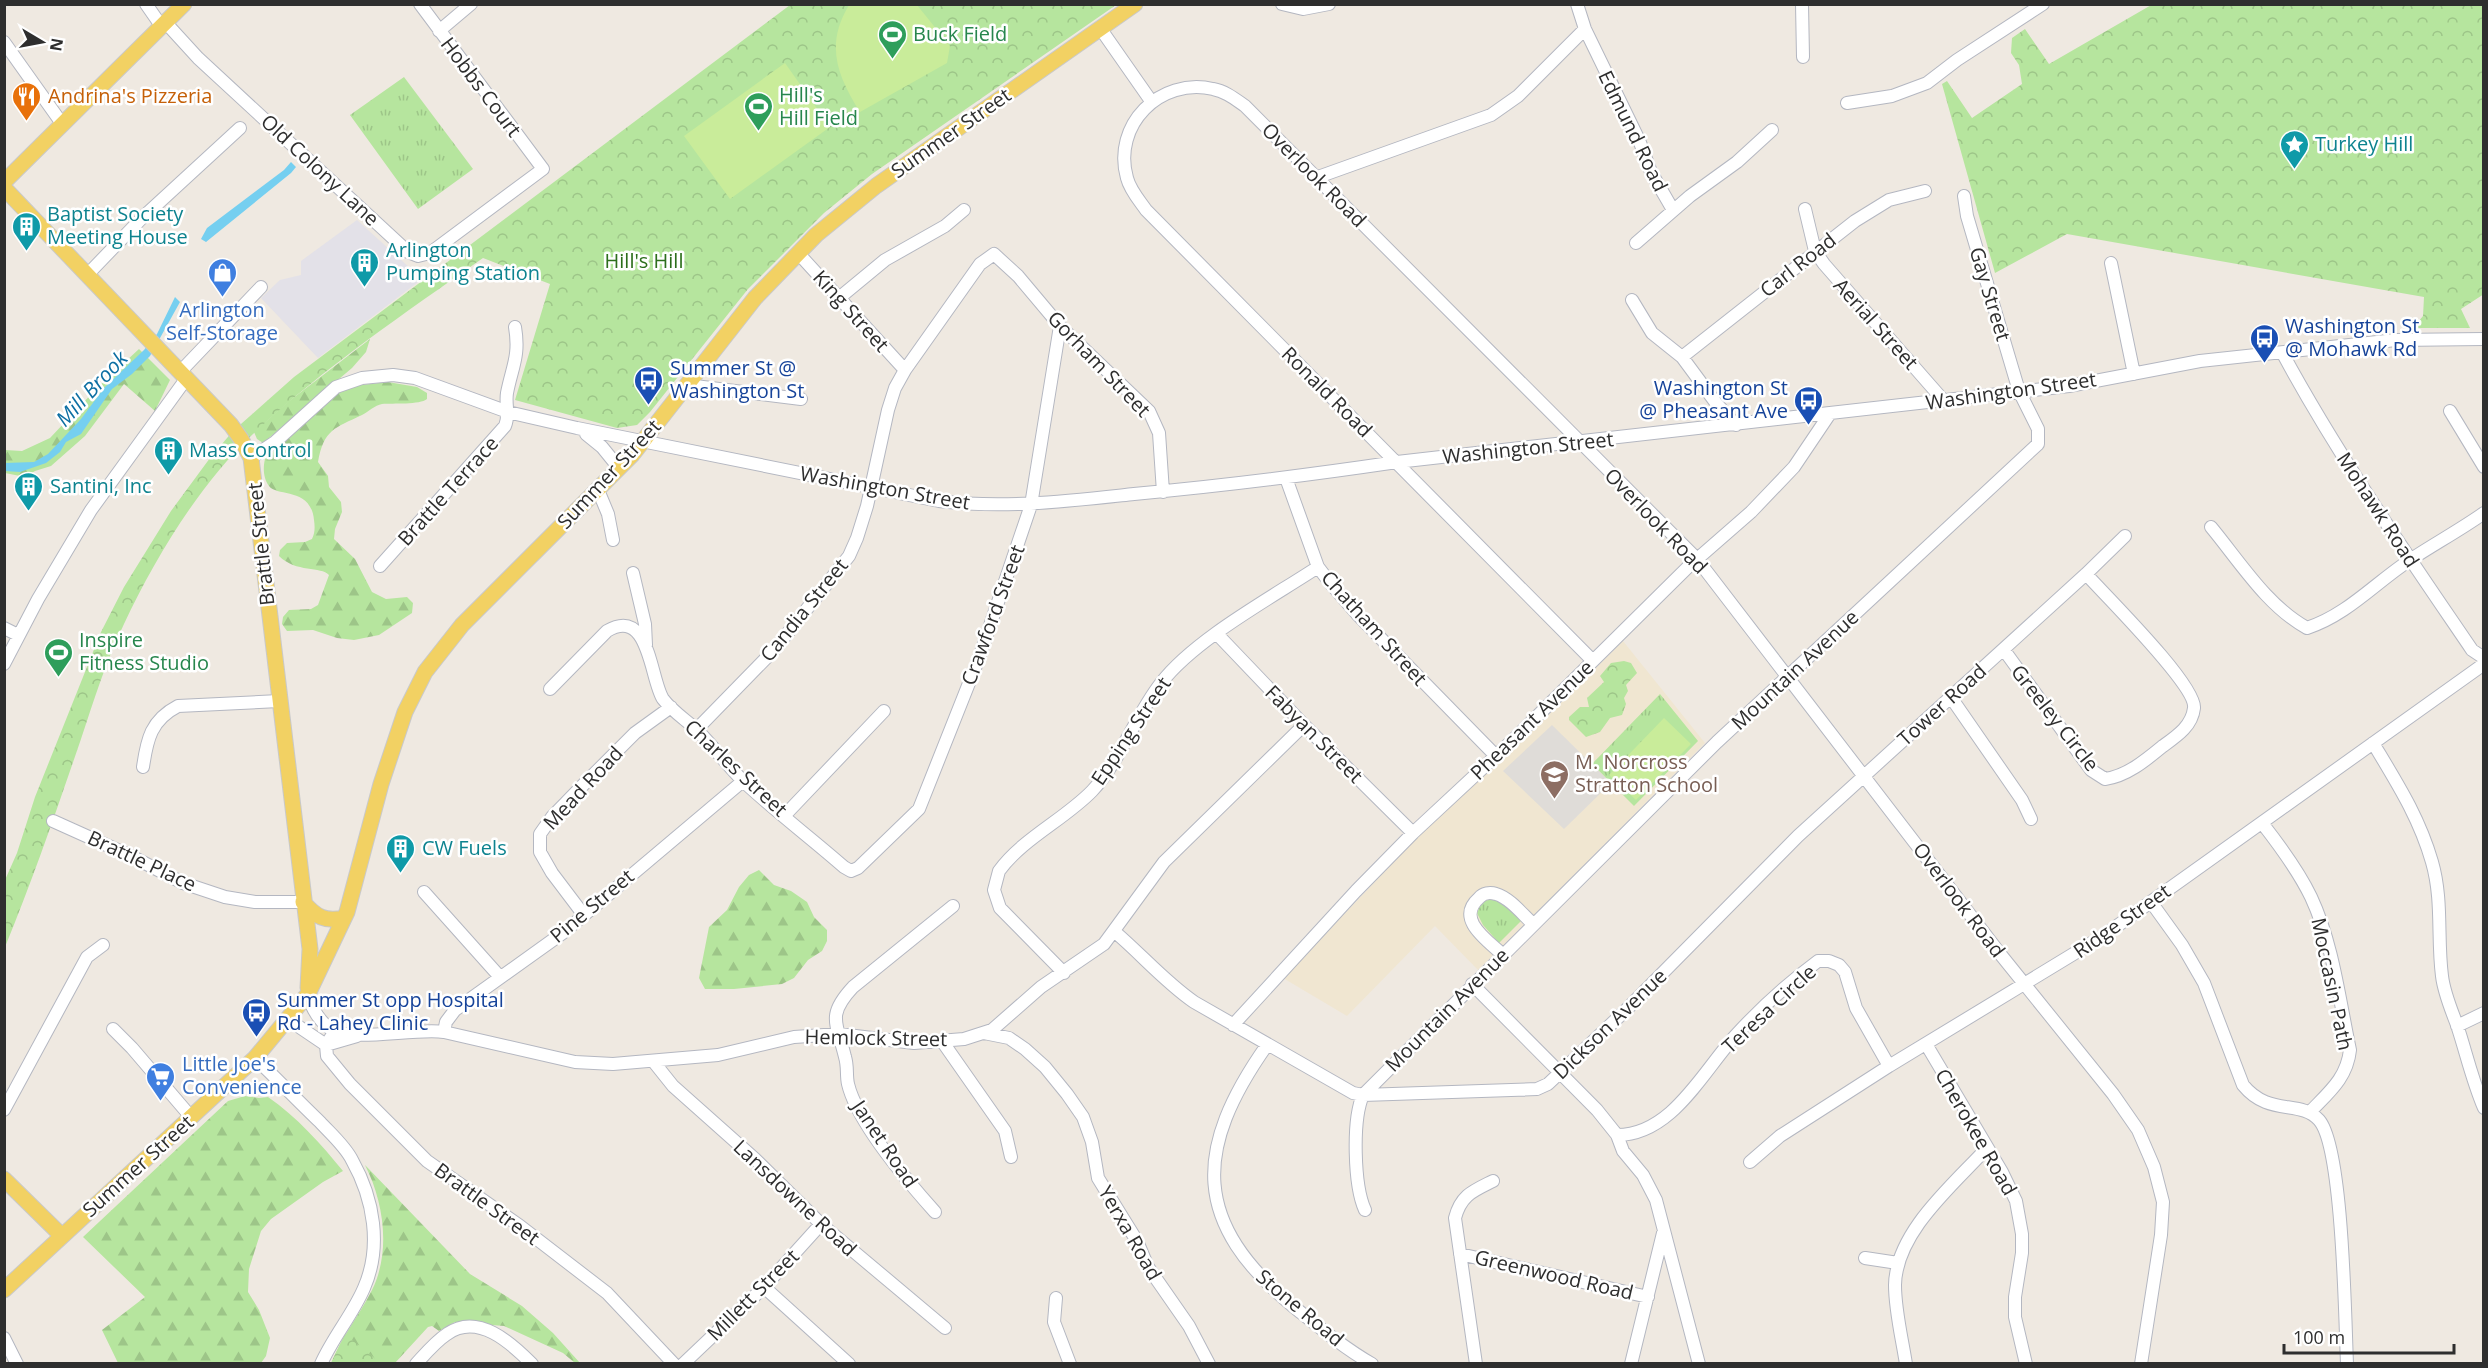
<svg xmlns="http://www.w3.org/2000/svg" width="2488" height="1368" font-family="'Open Sans',sans-serif">
<defs>
<pattern id="grass-tufts" width="24" height="20" patternUnits="userSpaceOnUse" patternTransform="scale(1.5)"><rect width="24" height="20" fill="#b6e59e"/><path d="M3 7l-1-3M5 7V3M7 7l1-3M15 17l-1-3M17 17v-4M19 17l1-3" fill="none" stroke="#9dc588"/></pattern>
<pattern id="forest-firs" width="22" height="20" patternUnits="userSpaceOnUse" patternTransform="scale(1.5)"><rect width="22" height="20" fill="#b6e59e"/><path d="M5 1l3.5 6h-7zM16 11l3.5 6h-7z" fill="#9dc588"/></pattern>
<pattern id="park-crowns" width="20" height="18" patternUnits="userSpaceOnUse" patternTransform="scale(1.5)"><rect width="20" height="18" fill="#b6e59e"/><path d="M2 6a3 3 0 1 1 6 0M12 15a3 3 0 1 1 6 0" fill="none" stroke="#9dc588"/></pattern>
</defs>
<rect width="100%" height="100%" fill="#efe9e1"/>
<path fill="#e3e1e8" d="M357,220L422,279L318,358L261,298L280,280L301,275V261Z"/>
<path fill="#f0e6d1" d="M1623,641L1705,743L1538,911L1478,970L1435,926L1347,1016L1283,978L1417,838L1524,739Z"/>
<path fill="url(#grass-tufts)" d="M404,77L473,169L418,209L350,115Z
M1660,694L1698,741L1634,806L1592,764Z
M1491,899L1502,900L1522,920L1499,943L1483,925L1477,913L1482,902Z"/>
<path fill="url(#forest-firs)" d="M370,339L366,352L352,368L263,443L257,439L254,432L288,402Z
M139,349L170,380L155,411L124,384L85,436L51,466L35,471L25,477L5,473V450L22,451L50,438L98,387Z
M388,382L417,387L427,393V399C420,405 393,403 382,404C375,405 368,412 362,415C335,428 324,429 318,462L328,476L329,487L341,502L342,512L335,529L334,539L355,559L372,592L386,599L407,597L413,603L412,613L379,635L354,640L337,638L313,630L287,631L282,624L283,617L289,610L311,609L318,605L329,575C321,566 296,573 279,556L280,550L287,543L305,542L312,539C315,533 315,527 314,520C311,487 277,497 269,486C263,478 263,467 265,459L341,391L352,386Z
M759,870L774,885L791,891L807,902L814,917L827,930V941L822,951L808,960L794,978L782,984L734,989H705L699,978L709,927L727,910L739,887L749,875Z
M245,1096L259,1098L268,1097C297,1117 321,1144 343,1171L323,1182L271,1219L261,1231L249,1269L248,1292L259,1310L270,1338L266,1356L261,1363H118L102,1330L145,1297L83,1237L228,1101Z
M365,1165L470,1274L522,1306L553,1333L580,1363H575L563,1353L504,1326L455,1322L439,1331L432,1326L428,1327L395,1363L331,1364C341,1337 359,1316 372,1290C391,1252 384,1202 365,1165Z"/>
<path fill="url(#park-crowns)" d="M2153,4L2483,5L2484,294L2461,309L2470,328H2413L2423,316L2424,297L2067,234L1995,273L1942,84L1947,81L1972,118L2022,84L2019,65L2011,53L2012,38L2025,29L2049,64Z
M790,5H1116L872,174L824,213L748,289L650,412L637,425L617,428L515,400L550,284L483,258C405,313 322,369 253,434C199,485 155,558 124,624C106,661 94,700 81,739C57,809 33,879 5,947V880L17,853L35,797L101,632L124,587L171,511L210,458L233,431L294,377Z
M1624,661L1631,663L1637,673L1626,685L1628,691L1624,698L1626,704L1622,715L1610,718L1600,732L1586,737L1569,720V717L1580,707H1589L1587,698L1604,682L1600,676L1611,663Z
M345,1334L378,1361L380,1363H331Z"/>
<path fill="#c9ec9a" d="M849,5H917L950,46L947,63L860,112C837,75 825,45 849,5Z
M785,63L830,127L730,199L684,136Z
M1664,718L1691,744L1636,800L1609,775Z"/>
<path fill="#dfdcd8" d="M1552,725L1611,783L1564,829L1503,771Z"/>
<path fill="#75cff0" d="M291,162L296,167L291,173L206,242L201,239L207,228L284,170Z
M175,297L180,302L150,356L132,374L112,389L81,434L66,442L60,452L46,463L20,472L5,471V463L34,462L48,454L81,419L104,388L144,350L157,334Z"/>
<g fill="none" stroke-linecap="round" stroke-linejoin="round">
<defs>
<path id="minor" d="M146,4L162,27
M1282,4L1303,9L1329,4
M1577,4L1585,29L1639,140L1651,172L1673,210
M1802,4L1803,57
M166,23L198,58L408,252L418,256L430,253L543,169L420,4
M1100,28L1151,101
M439,31L471,4
M4,42L63,125
M1847,103L1892,96L1927,83L1957,60L2043,4
M1318,177L1491,115L1518,96L1585,29
M1805,209L1815,251L1824,264L1944,401
M1636,243L1690,196L1737,162L1772,130
M798,253L905,370
M2111,263L2134,374
M88,274L141,219L240,128
M839,298L885,260L945,226L964,210
M1632,300L1652,333L1682,357L1716,403L1736,425
M2283,354C2339,457 2406,553 2472,650L2484,658
M1682,357L1855,221L1889,200L1925,191
M180,372L261,287
M687,385L801,399
M2450,411L2484,467
M586,434L602,447L619,468
M251,458L275,442L336,387L362,378L393,375L415,378L508,412L577,428L939,501C1005,509 1069,501 1134,494C1222,486 1309,475 1397,462L2069,386L2200,361L2396,340L2484,339
M1286,478L1318,567L1331,584L1357,614L1496,756
M598,490L608,514L613,540
M2211,527C2240,562 2267,606 2307,628C2347,615 2375,583 2410,560C2434,544 2460,530 2484,513
M380,566L505,426C510,414 505,405 507,393C512,367 520,356 515,327
M633,573L645,624L646,645
M4,628L18,635
M1217,634L1304,725L1413,833
M2004,650L2091,770L2105,779C2127,776 2146,760 2163,746C2177,736 2192,726 2194,708C2197,686 2105,595 2086,574
M1593,661L1146,210C1139,200 1130,190 1127,178C1112,125 1160,77 1213,89C1225,91 1235,99 1245,106L1697,559L2001,955L2113,1094L2138,1130L2154,1167L2163,1202L2161,1235L2141,1364
M4,664L38,599L91,510L186,379
M550,689L607,631C650,606 650,679 663,699C672,711 686,720 697,730C713,746 727,765 743,781C775,811 811,838 844,867L851,871L858,868L919,809L979,658L1031,505L1060,326
M1950,696L2022,800L2031,819
M696,730L775,649L849,556L857,538L867,506L888,410L895,388L905,370L980,264L994,254L1018,276L1060,326L1149,411L1159,433L1163,492
M2373,743C2397,783 2419,817 2432,862C2443,900 2437,938 2442,976C2444,993 2451,1009 2457,1025C2466,1052 2472,1080 2484,1108
M143,767C147,739 151,720 178,706L279,701
M785,815L884,711
M53,821L133,857L183,883L225,897L255,902H303
M2262,823C2280,846 2298,870 2311,897C2333,944 2339,998 2350,1050C2347,1078 2329,1092 2310,1112
M424,892L500,977
M2151,902L2182,945L2204,983L2243,1085C2269,1117 2300,1099 2319,1120C2343,1147 2345,1319 2347,1364
M583,914L552,873L540,852V834L552,817L585,783L635,733L671,707
M1115,932C1142,955 1165,982 1194,1002L1353,1093L1363,1095L1537,1089L1548,1084L1626,1010L1798,836L2086,574L2125,536
M1502,954C1487,940 1455,919 1479,898C1483,893 1490,892 1496,894C1510,898 1523,915 1533,924
M1064,973L1000,908L994,890L999,871C1022,839 1065,819 1092,791C1121,760 1135,716 1161,683C1195,639 1271,598 1318,567
M1472,984L1597,1110L1617,1135L1623,1151L1643,1175L1656,1200L1699,1364
M308,994C311,1008 321,1025 335,1031C356,1041 417,1028 444,1032L575,1062L613,1064L718,1055L794,1037L839,1034L914,1043L964,1039L992,1030L1041,987L1104,944L1164,862L1304,725
M289,1020L326,1045L357,1036
M1233,1025L1356,891L1413,833L1514,739L1688,567L1751,512L1794,467L1829,415
M2457,1026L2484,1013
M113,1029L132,1048L191,1117
M335,1031L326,1045L327,1056L350,1084L427,1161L520,1226L607,1293L674,1364
M444,1032L446,1022L455,1010L564,932L743,781
M984,1033L1009,1038L1025,1049L1045,1067L1067,1094L1083,1117L1092,1142L1098,1178L1137,1241L1148,1267L1189,1326L1209,1364
M942,1041L1005,1131L1011,1157
M1926,1044L2002,1172L2016,1201L2022,1234V1253L2015,1297V1317L2026,1364
M1267,1045C1193,1150 1192,1223 1294,1307C1319,1327 1344,1348 1372,1364
M255,1058C277,1079 298,1101 320,1122C331,1134 345,1146 352,1160C374,1199 382,1247 364,1288C353,1314 333,1337 321,1364
M653,1061L673,1086L755,1159L821,1224L945,1328
M4,1110L87,957L103,945
M1617,1135C1672,1135 1703,1071 1736,1035C1759,1010 1791,981 1818,961H1829L1839,965L1845,972L1856,1008L1889,1066
M1750,1162L1780,1136L1889,1066L2103,936L2484,664
M1365,1210C1354,1186 1352,1120 1363,1095L1717,742L2038,444V429L2019,391L1967,216L1964,196
M935,1212C909,1183 857,1122 848,1084C846,1075 848,1066 845,1057C837,1023 826,1016 853,987L953,906
M1460,1254L1648,1297
M1865,1258L1898,1263
M764,1287L849,1364
M1056,1298L1054,1322L1070,1364
M4,1338L17,1364
M416,1364C426,1353 435,1342 447,1334C478,1312 511,1343 532,1364
M683,1364L764,1287L821,1224
M1476,1364L1455,1218C1461,1195 1473,1191 1493,1181
M1631,1364L1663,1233
M1906,1364C1902,1338 1895,1311 1895,1285C1896,1232 1953,1185 1986,1149"/>
<path id="major" d="M4,182L184,4
M4,188L231,425L241,439L251,458L310,949L308,988
M303,902C316,917 325,922 344,918
M4,1179L62,1236
M4,1290L255,1058L308,994L347,912L381,784L405,712L425,672L462,625L632,455L755,298L816,235L876,186L1135,4"/>
</defs>
<use href="#minor" stroke="#b4b7c1" stroke-width="14"/>
<use href="#major" stroke="#c9c9c9" stroke-width="17"/>
<use href="#minor" stroke="#fff" stroke-width="12"/>
<use href="#major" stroke="#f2d163" stroke-width="15"/>
</g>
<defs>
<symbol id="stadium-pin" viewBox="-11 -11 22 30"><path d="M0 17L-7.5 6A9.5 9.5 0 1 1 7.5 6Z" fill="#2e9e5b" stroke="#fff"/><path d="M0-5a6.5 5 0 1 0 0 10a6.5 5 0 1 0 0-10ZM-3.5-1.8h7v3.6h-7Z" fill="#fff"/></symbol>
<symbol id="restaurant-pin" viewBox="-11 -11 22 30"><path d="M0 17L-7.5 6A9.5 9.5 0 1 1 7.5 6Z" fill="#e8710a" stroke="#fff"/><path d="M-5-6h1v4h1v-4h1v4h1v-4h1v5L-1.5 .5V6h-2V.5L-5-1ZM5-6V6H3V1.5H1.5Q1.5-4 5-6Z" fill="#fff"/></symbol>
<symbol id="sight-pin" viewBox="-11 -11 22 30"><path d="M0 17L-7.5 6A9.5 9.5 0 1 1 7.5 6Z" fill="#0f9aa8" stroke="#fff"/><path d="M0-6L1.8-2.2L6-1.7L2.9 1.2L3.7 5.4L0 3.3L-3.7 5.4L-2.9 1.2L-6-1.7L-1.8-2.2Z" fill="#fff"/></symbol>
<symbol id="building-pin" viewBox="-11 -11 22 30"><path d="M0 17L-7.5 6A9.5 9.5 0 1 1 7.5 6Z" fill="#0f9aa8" stroke="#fff"/><path d="M-4-6H4V6H1V3H-1V6H-4ZM-2.5-4.3h1.7v1.8h-1.7ZM.8-4.3h1.7v1.8H.8ZM-2.5-1h1.7V.8h-1.7ZM.8-1h1.7V.8H.8Z" fill="#fff"/></symbol>
<symbol id="shop-pin" viewBox="-11 -11 22 30"><path d="M0 17L-7.5 6A9.5 9.5 0 1 1 7.5 6Z" fill="#3f7fe0" stroke="#fff"/><path d="M-5-2.5h2.3a2.7 3.5 0 0 1 5.4 0H5L5.5 6h-11ZM-1.5-2.5h3a1.5 2.3 0 0 0-3 0Z" fill="#fff"/></symbol>
<symbol id="bus-pin" viewBox="-11 -11 22 30"><path d="M0 17L-7.5 6A9.5 9.5 0 1 1 7.5 6Z" fill="#1a4fb4" stroke="#fff"/><path d="M-5-6H5V4H4V6H2V4H-2V6H-4V4H-5ZM-3.5-4V0h7V-4ZM-3.5 1.2v1.5H-2V1.2ZM2 1.2v1.5H3.5V1.2Z" fill="#fff"/></symbol>
<symbol id="school-pin" viewBox="-11 -11 22 30"><path d="M0 17L-7.5 6A9.5 9.5 0 1 1 7.5 6Z" fill="#8d6e63" stroke="#fff"/><path d="M0-5L7-2L0 1L-7-2ZM-4 1L0 2.5L4 1V4Q0 6-4 4Z" fill="#fff"/></symbol>
<symbol id="supermarket-pin" viewBox="-11 -11 22 30"><path d="M0 17L-7.5 6A9.5 9.5 0 1 1 7.5 6Z" fill="#3f7fe0" stroke="#fff"/><path d="M-6-5.5h2.5l.6 2H6L4.5 2H-2.5L-4.4-4H-6ZM-1.5 3.2a1.3 1.3 0 1 0 .1 0ZM3 3.2a1.3 1.3 0 1 0 .1 0Z" fill="#fff"/></symbol>
</defs>
<g fill-rule="evenodd">
<use href="#stadium-pin" x="876" y="18" width="33" height="45"/>
<use href="#restaurant-pin" x="10" y="80" width="33" height="45"/>
<use href="#stadium-pin" x="742" y="90" width="33" height="45"/>
<use href="#sight-pin" x="2278" y="128" width="33" height="45"/>
<use href="#building-pin" x="10" y="210" width="33" height="45"/>
<use href="#building-pin" x="348" y="246" width="33" height="45"/>
<use href="#shop-pin" x="206" y="256" width="33" height="45"/>
<use href="#bus-pin" x="2248" y="322" width="33" height="45"/>
<use href="#bus-pin" x="632" y="364" width="33" height="45"/>
<use href="#bus-pin" x="1792" y="384" width="33" height="45"/>
<use href="#building-pin" x="152" y="434" width="33" height="45"/>
<use href="#building-pin" x="12" y="470" width="33" height="45"/>
<use href="#stadium-pin" x="42" y="636" width="33" height="45"/>
<use href="#school-pin" x="1538" y="758" width="33" height="45"/>
<use href="#building-pin" x="384" y="832" width="33" height="45"/>
<use href="#bus-pin" x="240" y="996" width="33" height="45"/>
<use href="#supermarket-pin" x="144" y="1060" width="33" height="45"/>
</g>
<g text-anchor="middle" stroke-width="5" stroke-linejoin="round" paint-order="stroke">
<g font-size="20" fill="#27864d" stroke="#fff" text-anchor="start">
<text x="913" y="41">Buck Field</text>
<text x="779" y="102">Hill's<tspan x="779" dy="23">Hill Field</tspan></text>
<text x="79" y="647">Inspire<tspan x="79" dy="23">Fitness Studio</tspan></text>
</g>
<g font-size="20" fill="#2e2e2e" stroke="#fff">
<text transform="translate(481 87) rotate(53)" y="7">Hobbs Court</text>
<text transform="translate(1633 131) rotate(64)" y="7">Edmund Road</text>
<text transform="translate(951 133) rotate(-35)" y="7">Summer Street</text>
<text transform="translate(320 170) rotate(43)" y="7">Old Colony Lane</text>
<text transform="translate(1314 175) rotate(45)" y="7">Overlook Road</text>
<text transform="translate(1798 265) rotate(-38)" y="7">Carl Road</text>
<text transform="translate(1990 294) rotate(73)" y="7">Gay Street</text>
<text transform="translate(851 311) rotate(48)" y="7">King Street</text>
<text transform="translate(1876 324) rotate(48)" y="7">Aerial Street</text>
<text transform="translate(1099 364) rotate(46)" y="7">Gorham Street</text>
<text transform="translate(2011 391) rotate(-8)" y="7">Washington Street</text>
<text transform="translate(1327 392) rotate(45)" y="7">Ronald Road</text>
<text transform="translate(1528 448) rotate(-6)" y="7">Washington Street</text>
<text transform="translate(609 474) rotate(-47)" y="7">Summer Street</text>
<text transform="translate(885 488) rotate(10)" y="7">Washington Street</text>
<text transform="translate(448 491) rotate(-48)" y="7">Brattle Terrace</text>
<text transform="translate(2378 510) rotate(57)" y="7">Mohawk Road</text>
<text transform="translate(1656 521) rotate(46)" y="7">Overlook Road</text>
<text transform="translate(261 544) rotate(-96)" y="7">Brattle Street</text>
<text transform="translate(804 610) rotate(-51)" y="7">Candia Street</text>
<text transform="translate(993 615) rotate(-70)" y="7">Crawford Street</text>
<text transform="translate(1374 628) rotate(48)" y="7">Chatham Street</text>
<text transform="translate(1795 670) rotate(-43)" y="7">Mountain Avenue</text>
<text transform="translate(1942 705) rotate(-42)" y="7">Tower Road</text>
<text transform="translate(2055 718) rotate(52)" y="7">Greeley Circle</text>
<text transform="translate(1532 720) rotate(-44)" y="7">Pheasant Avenue</text>
<text transform="translate(1131 731) rotate(-56)" y="7">Epping Street</text>
<text transform="translate(1314 734) rotate(45)" y="7">Fabyan Street</text>
<text transform="translate(736 768) rotate(43)" y="7">Charles Street</text>
<text transform="translate(583 788) rotate(-47)" y="7">Mead Road</text>
<text transform="translate(142 861) rotate(25)" y="7">Brattle Place</text>
<text transform="translate(1959 900) rotate(53)" y="7">Overlook Road</text>
<text transform="translate(592 906) rotate(-40)" y="7">Pine Street</text>
<text transform="translate(2122 921) rotate(-35)" y="7">Ridge Street</text>
<text transform="translate(2332 984) rotate(78)" y="7">Moccasin Path</text>
<text transform="translate(1769 1009) rotate(-43)" y="7">Teresa Circle</text>
<text transform="translate(1447 1010) rotate(-45)" y="7">Mountain Avenue</text>
<text transform="translate(1610 1024) rotate(-44)" y="7">Dickson Avenue</text>
<text transform="translate(876 1038) rotate(1)" y="7">Hemlock Street</text>
<text transform="translate(1976 1132) rotate(60)" y="7">Cherokee Road</text>
<text transform="translate(885 1144) rotate(56)" y="7">Janet Road</text>
<text transform="translate(138 1166) rotate(-42)" y="7">Summer Street</text>
<text transform="translate(795 1198) rotate(43)" y="7">Lansdowne Road</text>
<text transform="translate(487 1204) rotate(36)" y="7">Brattle Street</text>
<text transform="translate(1130 1233) rotate(60)" y="7">Yerxa Road</text>
<text transform="translate(1554 1275) rotate(13)" y="7">Greenwood Road</text>
<text transform="translate(753 1295) rotate(-45)" y="7">Millett Street</text>
<text transform="translate(1300 1308) rotate(40)" y="7">Stone Road</text>
</g>
<g font-size="20" fill="#c56008" stroke="#fff" text-anchor="start">
<text x="48" y="103">Andrina's Pizzeria</text>
</g>
<g font-size="20" fill="#0d838f" stroke="#fff" text-anchor="start">
<text x="2315" y="151">Turkey Hill</text>
<text x="47" y="221">Baptist Society<tspan x="47" dy="23">Meeting House</tspan></text>
<text x="386" y="257">Arlington<tspan x="386" dy="23">Pumping Station</tspan></text>
<text x="189" y="457">Mass Control</text>
<text x="50" y="493">Santini, Inc</text>
<text x="422" y="855">CW Fuels</text>
</g>
<g font-size="20" fill="#2c6e1b" stroke="#fff">
<text x="644" y="268">Hill's Hill</text>
</g>
<g font-size="20" fill="#366cbe" stroke="#fff">
<text x="222" y="317">Arlington<tspan x="222" dy="23">Self-Storage</tspan></text>
<text x="182" y="1071" text-anchor="start">Little Joe's<tspan x="182" dy="23">Convenience</tspan></text>
</g>
<g font-size="20" fill="#164399" stroke="#fff" text-anchor="start">
<text x="2285" y="333">Washington St<tspan x="2285" dy="23">@ Mohawk Rd</tspan></text>
<text x="670" y="375">Summer St @<tspan x="670" dy="23">Washington St</tspan></text>
<text x="1788" y="395" text-anchor="end">Washington St<tspan x="1788" dy="23">@ Pheasant Ave</tspan></text>
<text x="277" y="1007">Summer St opp Hospital<tspan x="277" dy="23">Rd - Lahey Clinic</tspan></text>
</g>
<g font-size="20" fill="#785e54" stroke="#fff" text-anchor="start">
<text x="1575" y="769">M. Norcross<tspan x="1575" dy="23">Stratton School</tspan></text>
</g>
<g font-size="21" font-style="italic" fill="#0d6fa3" stroke="#fff">
<text transform="translate(92 389) rotate(-47)" y="7">Mill Brook</text>
</g>
</g>
<rect width="2488" height="1368" fill="none" stroke="#2e2e2e" stroke-width="12"/>
<g transform="translate(42 42) rotate(100)" stroke="#ffffff" stroke-width="4.5" paint-order="stroke">
<path d="M0-4.5L10 22L0 15L-10 22Z" fill="#2e2e2e"/>
<text y="-9" font-size="16" font-weight="bold" text-anchor="middle" fill="#2e2e2e">N</text>
</g>
<path d="M2284 1344v9h170v-9" fill="none" stroke="#2e2e2e" stroke-width="3"/>
<text x="2293" y="1344" font-size="18" fill="#2e2e2e" stroke="#ffffff" stroke-width="4.5" paint-order="stroke">100 m</text>
</svg>
